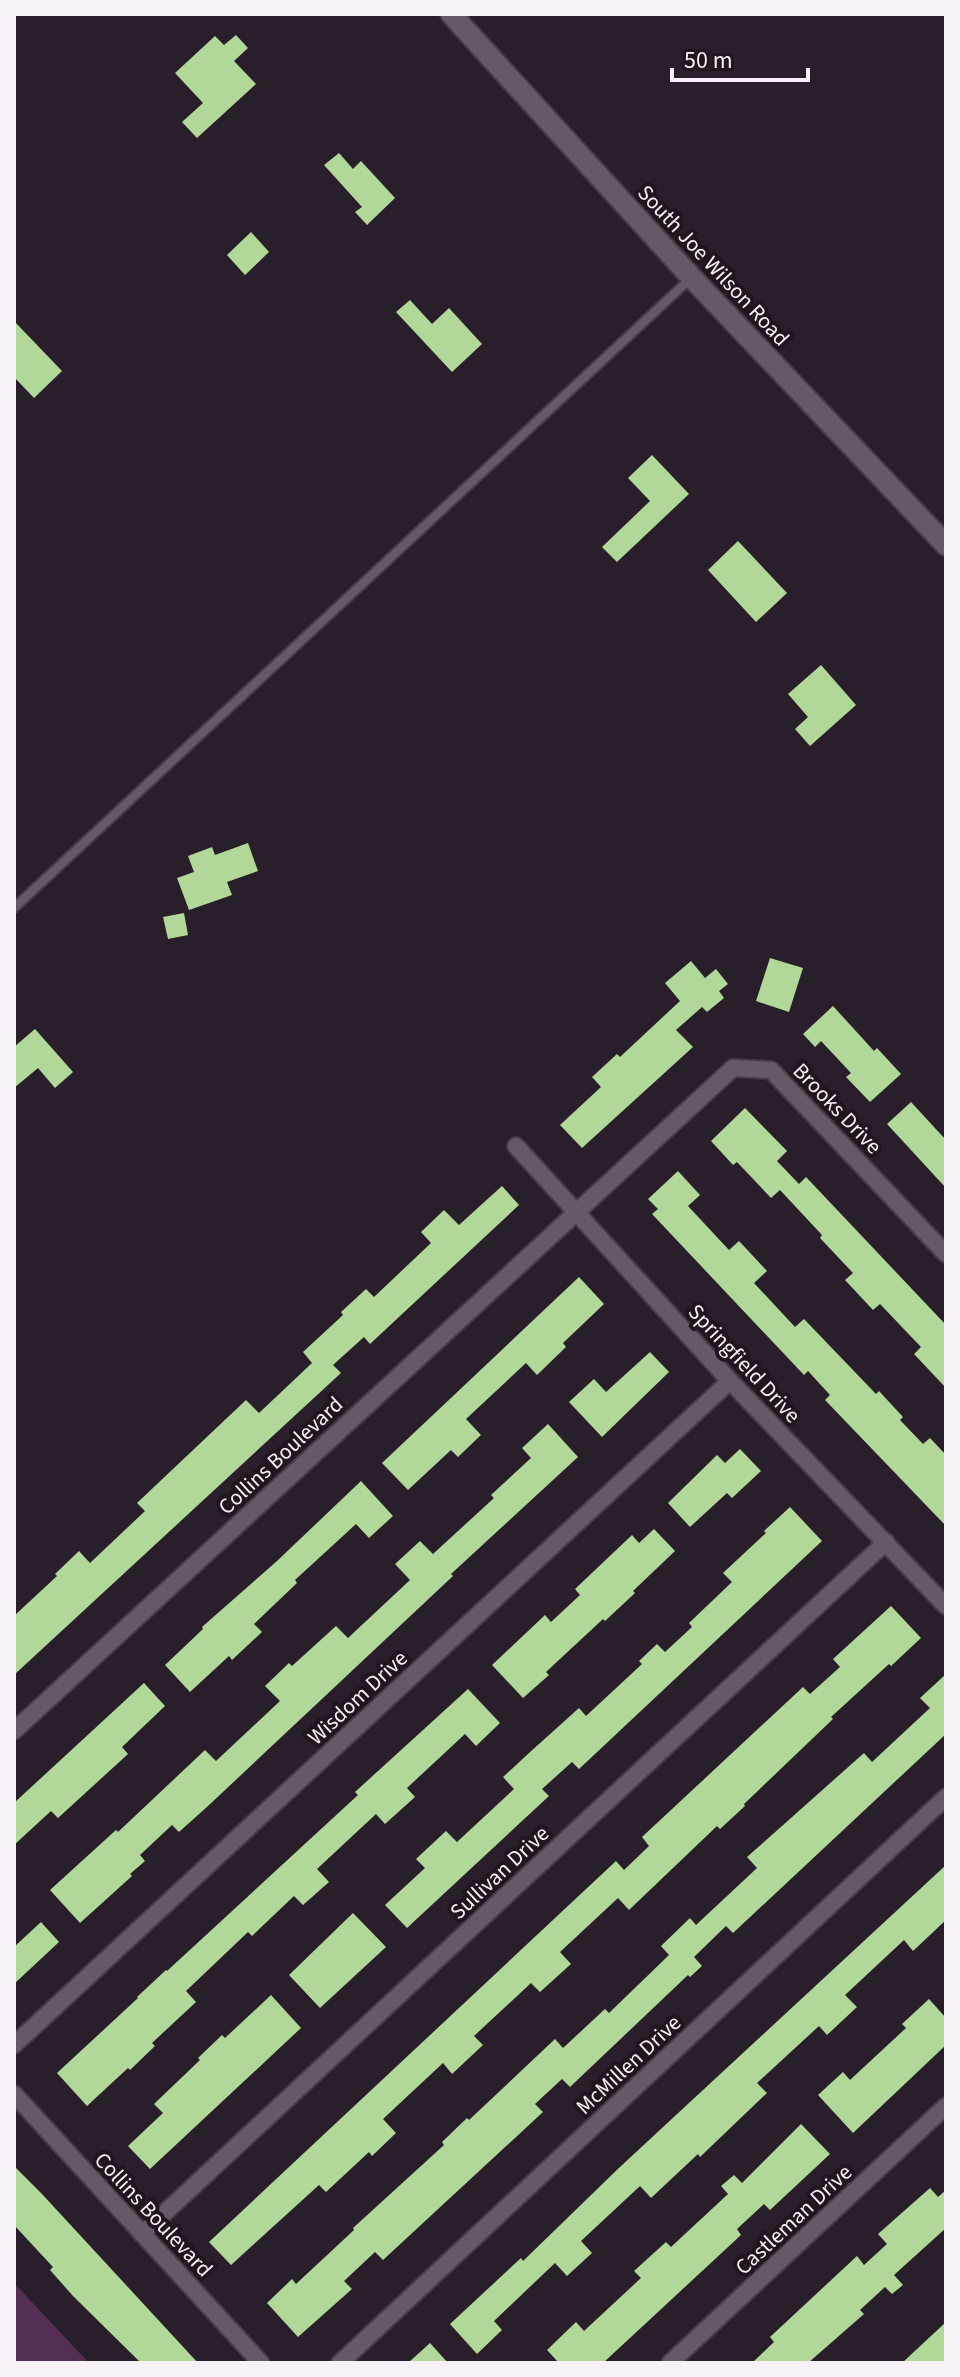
<svg xmlns="http://www.w3.org/2000/svg" width="960" height="2377" font-family="'Source Sans 3',sans-serif">
<rect width="100%" height="100%" fill="#291f2a"/>
<path fill="#522f53" d="M14,2283L89,2363H14Z"/>
<path fill="#b1d899" d="M236,35L248,48L234,61L256,84L197,138L182,122L203,103L175,73L215,36L224,45Z
M339,153L353,169L361,161L395,198L367,225L355,212L362,207L324,165Z
M251,232L269,252L245,275L227,255Z
M410,300L432,324L449,308L482,344L452,372L396,312Z
M14,321L62,371L34,398L14,377Z
M652,455L689,494L617,562L602,547L650,501L628,478Z
M738,541L787,593L756,622L708,570Z
M821,665L856,705L810,746L795,729L808,717L788,694Z
M248,843L258,871L227,882L232,895L189,910L177,878L194,872L188,856L212,847L215,855Z
M184,913L188,935L168,939L163,917Z
M770,958L803,968L789,1012L756,1001Z
M691,961L705,978L716,969L728,984L719,991L724,998L707,1012L702,1007L676,1030L693,1047L582,1148L560,1125L601,1087L592,1077L617,1054L620,1057L680,1001L665,983Z
M833,1006L874,1051L877,1048L901,1074L870,1102L846,1077L851,1073L821,1041L815,1047L803,1034Z
M35,1029L73,1072L55,1088L38,1068L14,1088V1047Z
M911,1102L946,1140V1188L887,1124Z
M745,1108L787,1151L777,1161L799,1184L806,1177L946,1325V1388L914,1354L921,1347L880,1304L873,1310L845,1280L853,1273L820,1238L822,1235L780,1190L771,1198L737,1162L733,1165L711,1141Z
M678,1171L700,1195L688,1206L729,1250L739,1241L767,1271L754,1283L795,1327L804,1319L876,1394L879,1391L903,1417L900,1420L923,1444L930,1438L946,1455V1526L825,1400L830,1395L808,1371L804,1375L652,1214L658,1209L648,1199Z
M502,1186L519,1205L370,1344L364,1337L333,1365L341,1373L14,1675V1616L57,1576L55,1574L79,1551L90,1563L145,1511L137,1503L246,1400L259,1413L312,1363L303,1352L343,1315L341,1312L366,1289L374,1297L431,1243L421,1232L444,1210L459,1225Z
M579,1277L604,1304L563,1343L566,1347L537,1375L526,1363L466,1419L481,1435L458,1457L451,1450L408,1490L382,1463Z
M650,1352L669,1372L602,1437L569,1402L594,1379L606,1392Z
M548,1424L578,1457L451,1574L453,1576L208,1806L179,1832L172,1825L140,1855L145,1861L130,1874L132,1876L80,1923L50,1890L116,1830L118,1832L205,1750L216,1761L280,1701L265,1686L289,1663L292,1666L336,1626L348,1638L410,1580L395,1564L420,1541L433,1554L494,1498L491,1495L531,1458L522,1448Z
M740,1449L761,1471L732,1498L727,1493L690,1527L668,1503L717,1455L725,1463Z
M361,1481L393,1516L369,1538L356,1524L295,1580L297,1583L254,1624L262,1632L232,1660L229,1656L190,1692L165,1665L203,1629L202,1627L277,1561Z
M790,1507L822,1541L579,1769L572,1762L542,1789L549,1796L407,1928L385,1905L425,1868L416,1859L446,1831L457,1842L514,1789L503,1777L529,1753L579,1708L586,1716L642,1664L639,1661L657,1644L665,1652L692,1627L689,1623L732,1582L723,1573L766,1533L764,1531Z
M654,1529L675,1551L633,1591L635,1593L605,1621L603,1619L546,1672L549,1675L523,1698L492,1665L545,1615L551,1622L580,1595L575,1589L632,1535L639,1543Z
M891,1606L921,1638L891,1666L889,1664L831,1717L833,1719L744,1804L745,1806L720,1829L717,1826L629,1910L618,1898L560,1952L571,1964L540,1992L531,1983L474,2036L483,2045L452,2074L443,2063L383,2119L396,2133L372,2156L369,2152L326,2192L319,2185L231,2265L209,2242L616,1861L624,1870L649,1846L642,1837L803,1687L810,1694L840,1667L833,1659Z
M946,1674V1734L733,1933L726,1926L694,1957L702,1966L690,1977L688,1975L570,2087L562,2079L535,2104L543,2112L383,2260L375,2252L344,2281L352,2289L298,2337L267,2303L292,2279L296,2284L354,2230L353,2228L444,2145L442,2142L467,2118L469,2120L555,2039L563,2048L605,2009L609,2013L669,1955L661,1946L690,1918L696,1925L757,1868L747,1857L864,1753L872,1762L930,1708L920,1698Z
M144,1683L165,1706L122,1747L128,1754L58,1818L51,1811L14,1845V1803Z
M468,1689L500,1723L476,1746L465,1734L407,1788L415,1797L385,1824L376,1814L317,1869L329,1882L303,1905L294,1896L252,1936L248,1932L186,1991L196,2002L152,2043L155,2046L130,2070L128,2068L87,2106L57,2073L138,1998L137,1997L166,1970L167,1971L358,1795L355,1792Z
M946,1865V1920L913,1951L904,1940L845,1995L857,2007L827,2035L819,2026L757,2083L767,2093L700,2157L698,2154L651,2198L640,2186L581,2241L592,2253L567,2276L555,2263L494,2321L502,2330L477,2354L450,2324L521,2258L523,2261L621,2166Z
M353,1913L386,1947L320,2008L289,1975Z
M41,1922L59,1942L14,1984V1947Z
M271,1995L301,2028L150,2169L128,2146L163,2113L154,2104L200,2060L198,2058L222,2035L225,2038Z
M929,1999L946,2018V2045L853,2133L818,2095L843,2072L850,2080L906,2028L902,2024Z
M801,2124L830,2154L770,2210L764,2204L737,2229L741,2235L603,2363H559L547,2350L576,2322L584,2331L641,2278L634,2271L666,2242L671,2247L728,2194L721,2186L734,2175L742,2183Z
M14,2166L42,2194L198,2363H141L73,2296L50,2270L53,2267L14,2225Z
M930,2188L938,2197L946,2190V2228L894,2275L903,2285L892,2294L885,2287L860,2310L864,2314L808,2363H752L774,2342L770,2337L857,2256L864,2265L887,2244L878,2234Z
M946,2322V2363H902Z
M430,2343L448,2363H408Z"/>
<g fill="none" stroke-linecap="round" stroke-linejoin="round">
<defs>
<path id="service" d="M14,908L691,278"/>
<path id="minor" d="M516,1146L730,1381L946,1606
M14,1731L733,1068L771,1070L946,1254
M14,2045L730,1381
M14,2094L261,2363
M142,2234L886,1542
M340,2363L946,1797
M670,2363L946,2106"/>
<path id="tertiary" d="M451,14L692,278L946,545"/>
</defs>
<use href="#service" stroke="#453c45" stroke-width="12"/>
<use href="#minor" stroke="#453c45" stroke-width="20"/>
<use href="#tertiary" stroke="#453c45" stroke-width="24"/>
<use href="#service" stroke="#665966" stroke-width="8"/>
<use href="#minor" stroke="#665966" stroke-width="16"/>
<use href="#tertiary" stroke="#665966" stroke-width="20"/>
</g>
<g text-anchor="middle" stroke-width="8" stroke-linejoin="round" paint-order="stroke">
<g font-size="22" fill="#f8f1f8" stroke="#201620">
<text transform="translate(714 265) rotate(47)" y="8">South Joe Wilson Road</text>
<text transform="translate(838 1108) rotate(46)" y="8">Brooks Drive</text>
<text transform="translate(745 1363) rotate(47)" y="8">Springfield Drive</text>
<text transform="translate(280 1455) rotate(-43)" y="8">Collins Boulevard</text>
<text transform="translate(357 1697) rotate(-43)" y="8">Wisdom Drive</text>
<text transform="translate(499 1872) rotate(-43)" y="8">Sullivan Drive</text>
<text transform="translate(628 2064) rotate(-43)" y="8">McMillen Drive</text>
<text transform="translate(154 2214) rotate(47)" y="8">Collins Boulevard</text>
<text transform="translate(793 2219) rotate(-43)" y="8">Castleman Drive</text>
</g>
</g>
<rect width="960" height="2377" fill="none" stroke="#f8f1f8" stroke-width="32"/>
<path d="M672 68v12h136v-12" fill="none" stroke="#f8f1f8" stroke-width="4"/>
<text x="684" y="68" font-size="24" fill="#f8f1f8" stroke="#201620" stroke-width="6" paint-order="stroke">50 m</text>
</svg>
